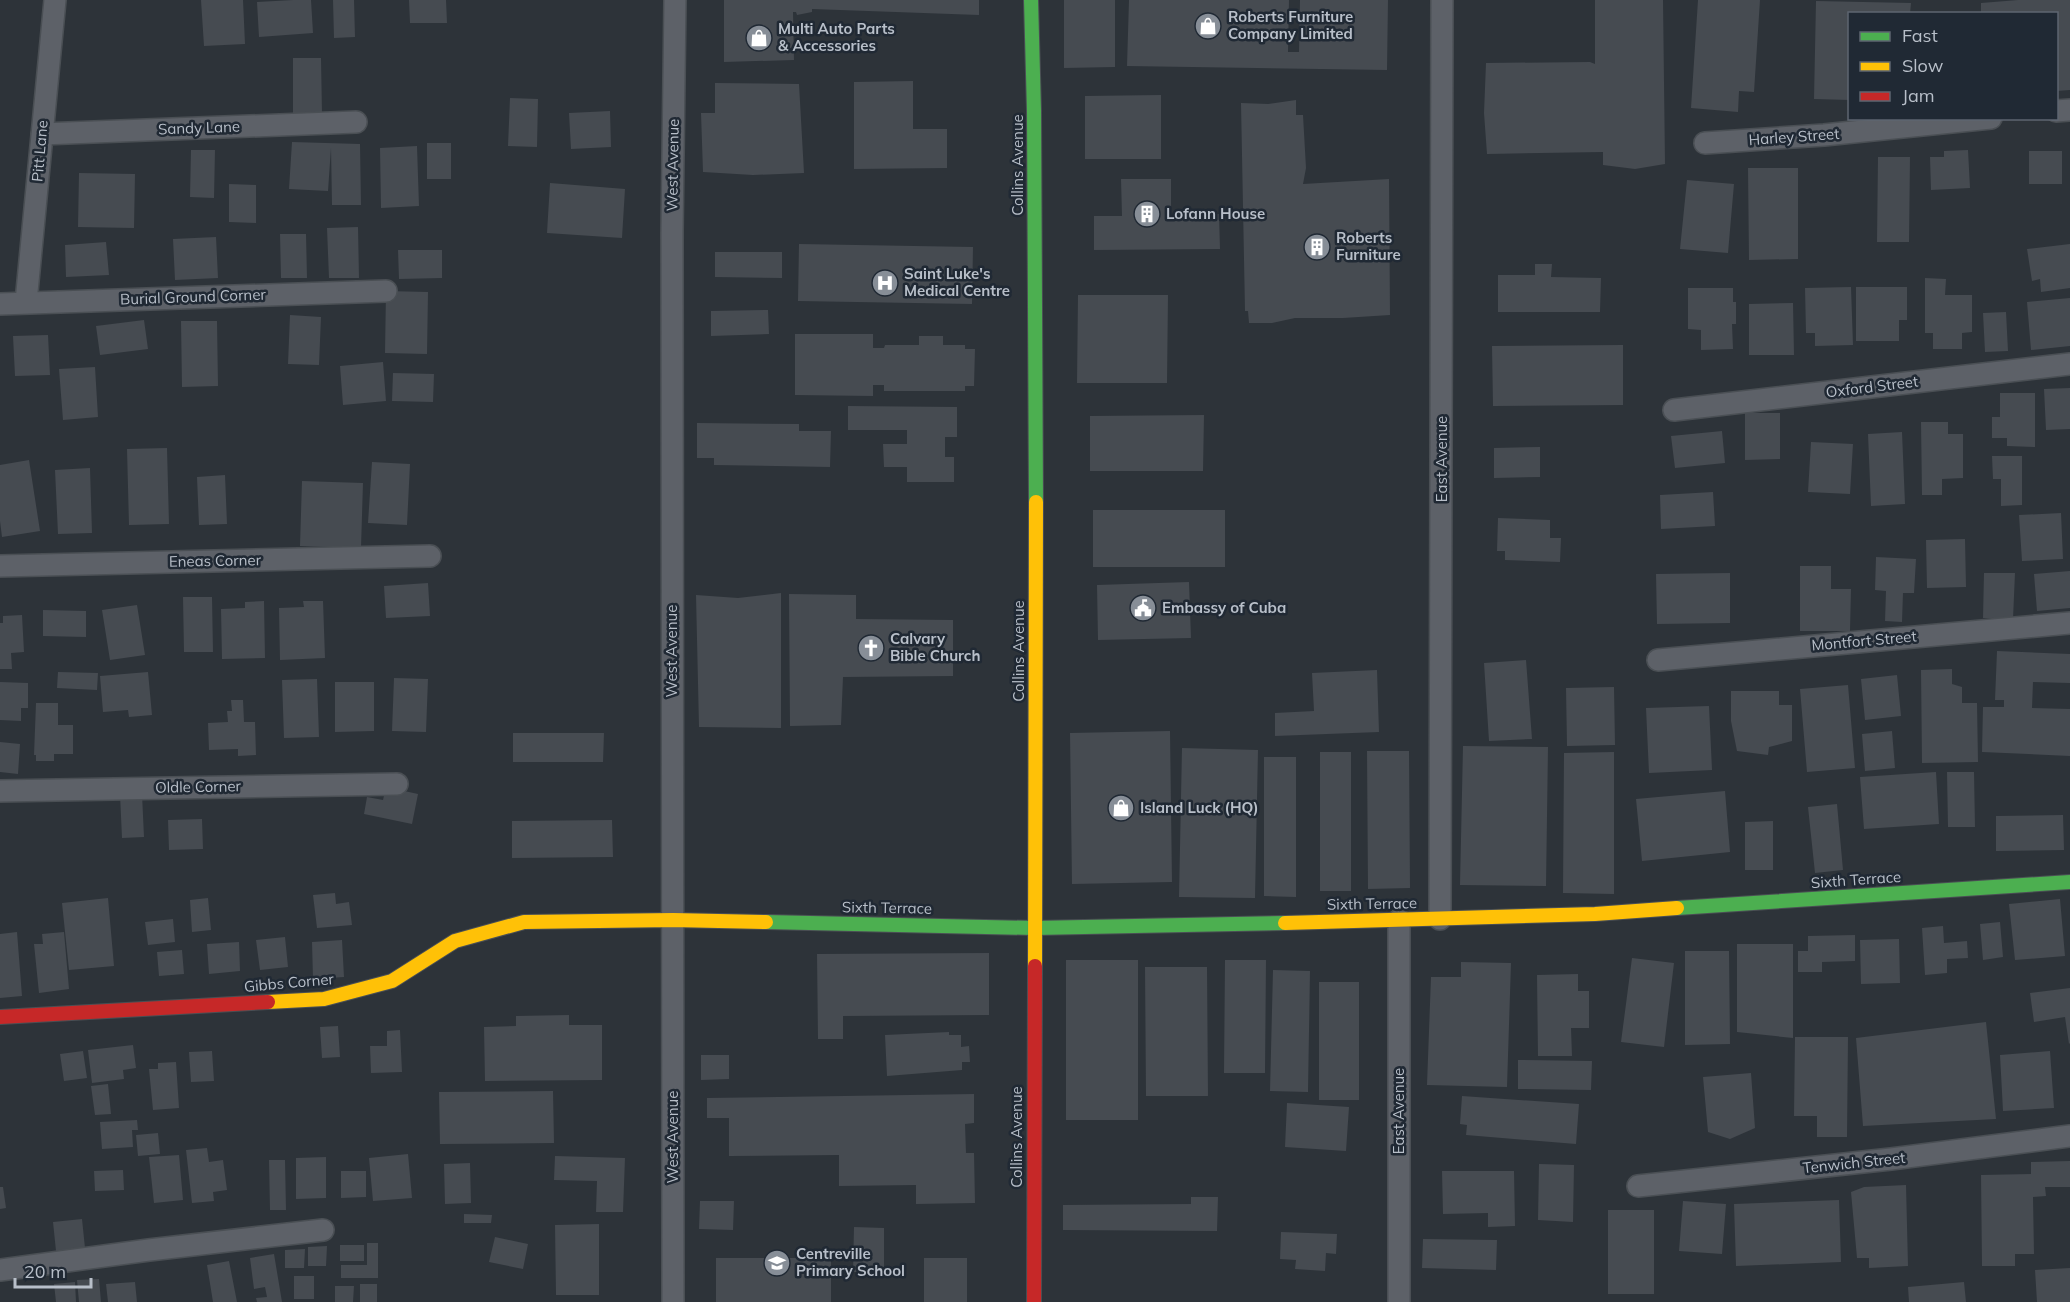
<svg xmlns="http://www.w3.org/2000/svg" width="2070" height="1302" font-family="Mulish,sans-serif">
<rect width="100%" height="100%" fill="#2d3339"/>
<path fill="#464b51" d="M201,0H243L245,44L204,46Z
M293,0H311L313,33L259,37L257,2Z
M333,0H354L355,37L334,38Z
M409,0H446L447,23H410Z
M724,0H979V15L812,9V12L797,15L796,12H793L794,60L724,62Z
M1064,0H1115V67L1064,68Z
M1129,0H1289L1288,52H1299L1300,0H1388L1387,70L1127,66Z
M1595,0H1663L1665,164L1635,169L1603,165V152L1487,154L1484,113L1486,63L1590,62L1595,64Z
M1698,0H1760L1754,92L1739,91L1738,112L1691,108Z
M2018,0H2070V90L2056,91V14H1981V3Z
M1816,1L1911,3L1910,14H1850V100L1814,99Z
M293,58H321L322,114L293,115Z
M913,81V129H947V168L854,169V82Z
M715,83L799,84L804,173L753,175L703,172L701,113H715Z
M1161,95V159H1085V96Z
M510,98L538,99L537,147L508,146Z
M1296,100V115H1303L1306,168L1303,184L1389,179L1390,315L1343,318H1295L1272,323H1249L1248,311H1245L1241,103L1268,104Z
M610,111L611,147L571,149L569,113Z
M292,142L360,144L361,205H332L331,148L328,191L289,189Z
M427,143H451V179H427Z
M417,146L419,206L381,208L380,148Z
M191,150H215L214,198L190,197Z
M1968,150L1970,188L1931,190L1930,157H1944V151Z
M2029,151H2062V184H2029Z
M1878,157H1910L1909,242H1877Z
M1748,168H1798V259L1749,260Z
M79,173L135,174L134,228L78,227Z
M1121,179H1171V215L1219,214L1220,249L1094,250V216H1122Z
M1687,180L1734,184L1728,253L1680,249Z
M550,183L625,189L622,238L547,233Z
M229,184L256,185V223L229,222Z
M358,227L359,278H329L327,228Z
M280,234H306L307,278H281Z
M216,237L218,278L175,280L173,239Z
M106,242L109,275L66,277L65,245Z
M799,244L973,247L972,304L798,301Z
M2070,244V288L2041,292L2040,279L2032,281L2027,249Z
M398,250H442V278L399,279Z
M715,252H782V278L715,277Z
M1535,264H1552L1551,277L1601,278L1600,312H1498V275H1535Z
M1925,278L1946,279L1945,295H1972V332L1962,333V349H1933V333H1925Z
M1851,287L1853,345L1815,346V333H1806L1805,288Z
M1856,287H1907V320H1899V341H1856Z
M1688,288H1733V302H1736V324H1732L1733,349L1701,350V330L1688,329Z
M386,291L428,292L427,354L385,353Z
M1078,295H1168L1167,383H1077Z
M2070,298V346L2031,350L2027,302Z
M1793,303L1794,355H1749V304Z
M768,310L769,334L711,336V311Z
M2006,312L2008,351L1985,352L1983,313Z
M290,315L321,317L319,365L288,364Z
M144,320L148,349L100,355L96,326Z
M181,321H217L218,386L182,387Z
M795,334H873V348H884L885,345H919V336H943V345H965V349H975L974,386H965V391H884V385H873V396L795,395Z
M48,335L50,375L15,376L13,336Z
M1623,345V405L1493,406L1492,346Z
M383,362L386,401L343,405L340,366Z
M95,367L98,417L63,420L59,369Z
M393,373L434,374L433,402L392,401Z
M2070,388V429L2046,430L2044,389Z
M2000,393H2035V447L2007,446V438H1992V417H2000Z
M848,406L957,407V437H945V457H954V482H907V467H884L883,444H907V430H848Z
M1745,413H1780V459L1745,460Z
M1204,415L1203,471H1090V416Z
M1921,422H1948V434H1963V478L1942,479V495H1922Z
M697,423L799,424V431H831L830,467L714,465V458H697Z
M1722,431L1725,463L1675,468L1671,436Z
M1902,432L1905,504L1871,506L1868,434Z
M1811,442L1853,444L1850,494L1808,492Z
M1540,447V477L1494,478V448Z
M167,448L169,524L129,525L127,449Z
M1992,456H2022V505L2001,506V479H1993Z
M29,460L40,531L2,537L0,521V465Z
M372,462L410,464L407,525L368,523Z
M90,468L92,533L58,534L55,470Z
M225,475L227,524L199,525L197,477Z
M302,481L363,483L361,548L300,546Z
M1713,492L1715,526L1661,529L1660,495Z
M1093,510H1225V567H1093Z
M2061,513L2063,559L2022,561L2019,515Z
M1498,518L1550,520V538H1561L1560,562L1505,560V551H1497Z
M1965,539L1966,587L1927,588L1926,540Z
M1876,557L1916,559L1914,593H1903L1902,622L1885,621L1886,591L1875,590Z
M1800,566H1831V589H1851L1850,631H1800Z
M2070,571V608L2037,611L2034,574Z
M1730,573V623L1657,624L1656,574Z
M1984,573H2015L2013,619L1983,618Z
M1189,582L1191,638L1098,640L1097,585Z
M428,583L430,616L386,618L384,586Z
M781,593V728L699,727L696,595L738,598Z
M789,594L856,595V619L953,620V676L843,677L841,725L790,726Z
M183,597H212L213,652H184Z
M264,601L265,658L222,659L221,609L245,608V602Z
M303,601H323L325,658L280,660L279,608L304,607Z
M137,605L145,655L110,660L102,610Z
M43,610L86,611V637L43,636Z
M22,615L24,652L11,653L12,669H0V623H3V616Z
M1997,651L2070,654V683L2033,682L2032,708L2070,709V756L1982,752L1983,707H2004V700H1995Z
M1526,660L1532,739L1489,741L1484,663Z
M1952,669V684L1962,687V703H1977L1978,762L1922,763L1921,670Z
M1377,670L1379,732L1275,736V713L1314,711L1312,673Z
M58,672L98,673L97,690L57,688Z
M148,672L152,715L129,717L128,710L103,712L100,676Z
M1897,675L1901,716L1865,720L1861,679Z
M394,678L428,679L426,732L392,731Z
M317,679L319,737L284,738L282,680Z
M0,682L28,683V708H21V721L0,720Z
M335,682H374V731L335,732Z
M1848,685L1855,768L1807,772L1800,689Z
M1614,687L1615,745L1567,746L1566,688Z
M1731,691H1779V705H1792V741L1769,747L1768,755L1737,751L1731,721Z
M231,700H243L244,722H255L256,755L238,756V749L209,750L208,723L228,722L227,711H232Z
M36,703H58V725H73V754H54V761H36V755H34Z
M1709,706L1712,770L1649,773L1646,708Z
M1170,731L1172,882L1072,884L1070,733Z
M1892,731L1895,768L1865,771L1862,734Z
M513,733H604L603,762H513Z
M0,742L20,744L18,774L0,772Z
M1463,746L1548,747L1546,886L1460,885Z
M1182,748L1258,750L1255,898L1179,897Z
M1367,751H1409L1410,888L1368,889Z
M1320,752H1351V891H1320Z
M1614,752V894L1563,893L1564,753Z
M1264,757H1296V897L1264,896Z
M1936,772L1939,824L1864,829L1860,777Z
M1947,772H1974L1975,827H1948Z
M386,787L418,794L412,824L364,814L367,797L383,800Z
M1725,791L1730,852L1642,861L1636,799Z
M120,794H142L144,837L122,838Z
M1837,804L1843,870L1815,873L1808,807Z
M2063,815L2064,850L1996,851V816Z
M202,819L203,849L169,850L168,820Z
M612,820L613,857L512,858V821Z
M1773,821V870H1745V822Z
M335,893L336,904L349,902L352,925L317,928L313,895Z
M108,898L114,966L69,970L62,903Z
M208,898L211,930L192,932L190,900Z
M2060,899L2065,956L2015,960L2009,904Z
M173,919L175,942L148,945L145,922Z
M2000,922L2003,957L1983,960L1980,924Z
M1943,926L1944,943L1967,941L1968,958L1947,959V973L1925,975L1922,928Z
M17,932L22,996L0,998V934Z
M64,932L69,989L39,993L34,944H43L42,934Z
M1855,935V961L1822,962V972H1798V951H1808V936Z
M285,937L288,967L260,970L256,940Z
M1899,939L1900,983L1861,984L1860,940Z
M342,940L344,977L313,979L312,942Z
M239,942L240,971L209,974L207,944Z
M1737,944H1793V1038L1737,1032Z
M182,950L184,974L159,976L157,952Z
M1685,951H1729L1730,1044L1685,1045Z
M989,953V1015L843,1016V1039H818L817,954Z
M1632,958L1674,963L1664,1047L1621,1042Z
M1066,960H1138V1120H1066Z
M1225,960H1266L1265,1073H1224Z
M1461,962L1511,963L1507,1087L1427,1085L1431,977H1461Z
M1145,967H1207L1208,1096H1146Z
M1273,970L1310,971L1308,1092L1270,1091Z
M1578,974V991H1589V1028H1571L1572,1056H1538L1537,975Z
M1319,982H1359V1100H1319Z
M2070,988V1043L2069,1044L2065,1017L2034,1022L2030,993Z
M569,1015V1025H602V1080L485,1081L484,1027L516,1026V1016Z
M1986,1022L1996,1119L1863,1126L1856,1038Z
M338,1026L340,1057L322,1058L320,1027Z
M400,1030L402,1072L371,1073L370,1046H387V1031Z
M949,1032V1035H961V1047L969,1046L970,1062H962V1070L887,1076L885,1035Z
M1795,1037H1848L1847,1137H1817V1116H1794Z
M133,1045L136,1068L123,1070L124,1079L92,1083L88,1050Z
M83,1051L87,1078L64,1081L60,1054Z
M212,1051L214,1081L191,1082L189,1052Z
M2050,1051L2054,1108L2003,1111L2000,1055Z
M701,1055H729V1079L701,1080Z
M1518,1060L1592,1061L1591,1090L1518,1089Z
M176,1062L179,1108L153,1110L149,1069H158V1063Z
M1751,1073L1755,1128L1730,1139L1708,1132L1703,1077Z
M108,1084L111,1114L95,1115L91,1086Z
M553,1091L554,1143L440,1144L439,1092Z
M974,1094V1123L965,1124L966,1153H974L975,1203L916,1204V1185L839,1186V1155L729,1156V1118H707V1098Z
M1462,1096L1579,1104L1576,1144L1466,1135L1467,1125L1460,1124Z
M1287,1103L1349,1107L1346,1151L1285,1147Z
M137,1120L138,1130H132L133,1147L102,1149L100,1122Z
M158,1133L160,1154L138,1156L136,1135Z
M207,1148L209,1162L223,1160L227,1190L213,1192L214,1201L192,1203L186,1150Z
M408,1154L412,1198L373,1201L369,1158Z
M179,1155L183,1200L154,1203L149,1157Z
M555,1156L625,1158L623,1212H596L597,1181L554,1180Z
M326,1157V1198L296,1199V1158Z
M269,1160H285L286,1210H270Z
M2070,1161V1187H2045L2046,1196L2033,1197L2034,1254H2015V1266H1982L1981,1175L2031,1174V1162Z
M470,1163L471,1203L445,1204L444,1164Z
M1539,1164L1574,1165L1573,1222L1538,1220Z
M123,1170L124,1190L95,1191L94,1171Z
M341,1171H366V1197L341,1198Z
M1442,1171H1514L1515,1226L1488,1227V1213L1443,1214Z
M1906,1185L1908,1266L1869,1268V1258H1857L1851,1192L1864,1187Z
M0,1187H3L6,1208L0,1209Z
M1191,1197H1218L1217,1231L1063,1230V1205L1191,1204Z
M1839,1200L1841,1262L1736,1266L1734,1204Z
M700,1201H734L733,1230L699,1229Z
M1683,1201L1726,1204L1722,1254L1679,1251Z
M1608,1210H1654V1294H1608Z
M464,1214L492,1215L491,1223H464Z
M82,1219L85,1248L56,1251L53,1222Z
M599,1224V1295H556L555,1225Z
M854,1227L884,1228V1272H853Z
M1281,1232L1337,1234L1336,1254L1326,1253L1325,1271L1295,1269L1296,1260L1280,1259Z
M495,1237L528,1244L523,1269L489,1262Z
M1423,1239L1497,1240L1496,1270L1422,1268Z
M367,1243H378V1278H341V1265H367Z
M340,1245H364V1261H340Z
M327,1246L326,1266H308V1247Z
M305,1249L304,1268H285V1250Z
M274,1254L282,1302H257L256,1298L267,1297L265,1287L254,1289L250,1258Z
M716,1258H831V1302H716Z
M924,1258H967V1302H924Z
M229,1261L237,1302H213L207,1265Z
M2070,1268V1302H2037L2035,1270Z
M294,1276H314V1299H294Z
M99,1279L101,1302H79L77,1280Z
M75,1282L76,1302H56L54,1284Z
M135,1282L137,1302H108L106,1284Z
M1964,1282L1966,1302H1909L1908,1287Z
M360,1284H377V1302H360Z
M335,1286H354L353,1302H335Z"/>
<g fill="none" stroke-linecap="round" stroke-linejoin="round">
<defs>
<path id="street" d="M2056,111L2070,110
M42,134L356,122
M1705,143L1824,135L1991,118
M26,302L55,0
M0,304L386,291
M1674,410L2070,364
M0,566L430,556
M1658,660L2070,623
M0,791L397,784
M1440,919L1442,0
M1399,920V1302
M1638,1186L1891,1159L2070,1136
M0,1270L149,1250L323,1230
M673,1302L672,233L675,0"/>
<path id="fast" d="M1031,0L1034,111L1036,502
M1677,908L2070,882
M766,922L1034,928L1285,923"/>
<path id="slow" d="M1285,923L1595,914L1677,908
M1035,966L1036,502
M268,1002L324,999L392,981L455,941L524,922L673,920L766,922"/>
<path id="jam" d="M0,1017L268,1002
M1034,1302L1035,966"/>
</defs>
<use href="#street" stroke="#4a4f54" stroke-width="24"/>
<use href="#fast" stroke="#4a4f54" stroke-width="16"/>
<use href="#slow" stroke="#4a4f54" stroke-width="16"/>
<use href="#jam" stroke="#4a4f54" stroke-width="16"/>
<use href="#street" stroke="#5d6168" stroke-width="21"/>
<use href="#fast" stroke="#4caf50" stroke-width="14"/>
<use href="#slow" stroke="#ffc107" stroke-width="14"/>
<use href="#jam" stroke="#c62828" stroke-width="14"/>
</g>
<defs>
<symbol id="shop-disc" viewBox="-11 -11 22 22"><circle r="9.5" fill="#878e97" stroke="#202934"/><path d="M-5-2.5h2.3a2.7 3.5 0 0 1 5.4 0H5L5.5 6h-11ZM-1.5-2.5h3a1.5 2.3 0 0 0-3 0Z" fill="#fff"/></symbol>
<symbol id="building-disc" viewBox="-11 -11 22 22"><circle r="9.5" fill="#878e97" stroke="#202934"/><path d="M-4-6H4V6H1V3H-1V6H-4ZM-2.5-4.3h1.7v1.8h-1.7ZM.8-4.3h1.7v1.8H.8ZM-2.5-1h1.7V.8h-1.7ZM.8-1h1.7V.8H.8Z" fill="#fff"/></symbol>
<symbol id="hospital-disc" viewBox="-11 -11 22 22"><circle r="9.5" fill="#878e97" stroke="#202934"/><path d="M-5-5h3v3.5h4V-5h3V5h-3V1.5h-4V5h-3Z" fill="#fff"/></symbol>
<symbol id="civic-disc" viewBox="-11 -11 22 22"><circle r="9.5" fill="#878e97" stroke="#202934"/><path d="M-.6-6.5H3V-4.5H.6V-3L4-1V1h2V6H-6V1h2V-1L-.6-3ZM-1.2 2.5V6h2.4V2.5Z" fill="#fff"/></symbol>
<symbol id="church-disc" viewBox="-11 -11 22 22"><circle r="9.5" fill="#878e97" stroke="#202934"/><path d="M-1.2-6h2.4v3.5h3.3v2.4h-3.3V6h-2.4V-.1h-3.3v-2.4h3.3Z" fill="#fff"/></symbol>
<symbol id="school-disc" viewBox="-11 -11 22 22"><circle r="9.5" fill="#878e97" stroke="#202934"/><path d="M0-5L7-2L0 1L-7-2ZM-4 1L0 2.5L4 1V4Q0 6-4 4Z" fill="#fff"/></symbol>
</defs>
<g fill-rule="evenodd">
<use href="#shop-disc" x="1193" y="11" width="30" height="30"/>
<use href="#shop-disc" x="744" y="23" width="30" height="30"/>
<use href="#building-disc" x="1132" y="199" width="30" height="30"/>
<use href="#building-disc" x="1302" y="232" width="30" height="30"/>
<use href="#hospital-disc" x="870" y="268" width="30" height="30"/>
<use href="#civic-disc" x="1128" y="593" width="30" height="30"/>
<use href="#church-disc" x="856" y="633" width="30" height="30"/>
<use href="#shop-disc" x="1106" y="793" width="30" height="30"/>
<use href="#school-disc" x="762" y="1248" width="30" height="30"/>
</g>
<g text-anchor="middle" stroke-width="5" stroke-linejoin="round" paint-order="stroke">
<g font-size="15" font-weight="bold" fill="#b8bfc9" stroke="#202934" text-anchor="start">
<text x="1228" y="22">Roberts Furniture<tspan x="1228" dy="17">Company Limited</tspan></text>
<text x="778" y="34">Multi Auto Parts<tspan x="778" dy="17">&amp; Accessories</tspan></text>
<text x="1166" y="219">Lofann House</text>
<text x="1336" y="243">Roberts<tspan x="1336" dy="17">Furniture</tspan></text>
<text x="904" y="279">Saint Luke's<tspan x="904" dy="17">Medical Centre</tspan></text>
<text x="1162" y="613">Embassy of Cuba</text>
<text x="890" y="644">Calvary<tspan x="890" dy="17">Bible Church</tspan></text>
<text x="1140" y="813">Island Luck (HQ)</text>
<text x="796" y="1259">Centreville<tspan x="796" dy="17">Primary School</tspan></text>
</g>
<g font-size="15" fill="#b8bfc9" stroke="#202934">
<text transform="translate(199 128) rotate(-2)" y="5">Sandy Lane</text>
<text transform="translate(1794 137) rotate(-4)" y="5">Harley Street</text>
<text transform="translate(40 151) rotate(-85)" y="5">Pitt Lane</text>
<text transform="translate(673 165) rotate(-89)" y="5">West Avenue</text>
<text transform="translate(1018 165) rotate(-90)" y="5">Collins Avenue</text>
<text transform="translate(193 297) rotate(-2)" y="5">Burial Ground Corner</text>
<text transform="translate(1872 387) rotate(-7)" y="5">Oxford Street</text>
<text transform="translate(1442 459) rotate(-90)" y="5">East Avenue</text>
<text transform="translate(215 561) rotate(-1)" y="5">Eneas Corner</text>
<text transform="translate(1864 641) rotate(-5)" y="5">Montfort Street</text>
<text transform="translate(672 651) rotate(-90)" y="5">West Avenue</text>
<text transform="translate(1019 651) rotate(-90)" y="5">Collins Avenue</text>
<text transform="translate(198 787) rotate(-1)" y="5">Oldle Corner</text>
<text transform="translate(1856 880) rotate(-4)" y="5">Sixth Terrace</text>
<text transform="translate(1372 904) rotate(-1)" y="5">Sixth Terrace</text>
<text transform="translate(887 908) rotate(1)" y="5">Sixth Terrace</text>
<text transform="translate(289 983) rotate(-5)" y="5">Gibbs Corner</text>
<text transform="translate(1399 1111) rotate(-90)" y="5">East Avenue</text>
<text transform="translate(673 1137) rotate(-90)" y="5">West Avenue</text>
<text transform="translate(1017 1137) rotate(-90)" y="5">Collins Avenue</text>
<text transform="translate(1854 1163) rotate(-6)" y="5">Tenwich Street</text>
</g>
</g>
<rect x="1848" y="12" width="210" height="108" fill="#202934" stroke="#5d6570" stroke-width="1.5"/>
<rect x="1860" y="32" width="30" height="9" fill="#4caf50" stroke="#5d6570" stroke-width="1.5"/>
<text x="1902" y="42" font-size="18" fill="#b8bfc9">Fast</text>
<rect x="1860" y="62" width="30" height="9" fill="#ffc107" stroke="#5d6570" stroke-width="1.5"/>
<text x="1902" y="72" font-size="18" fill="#b8bfc9">Slow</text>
<rect x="1860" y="92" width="30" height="9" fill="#c62828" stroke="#5d6570" stroke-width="1.5"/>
<text x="1902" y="102" font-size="18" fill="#b8bfc9">Jam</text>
<path d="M15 1278v9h76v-9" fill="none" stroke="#b8bfc9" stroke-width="3"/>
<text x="24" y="1278" font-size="18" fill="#b8bfc9" stroke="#202934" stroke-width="4.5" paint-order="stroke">20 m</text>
</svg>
